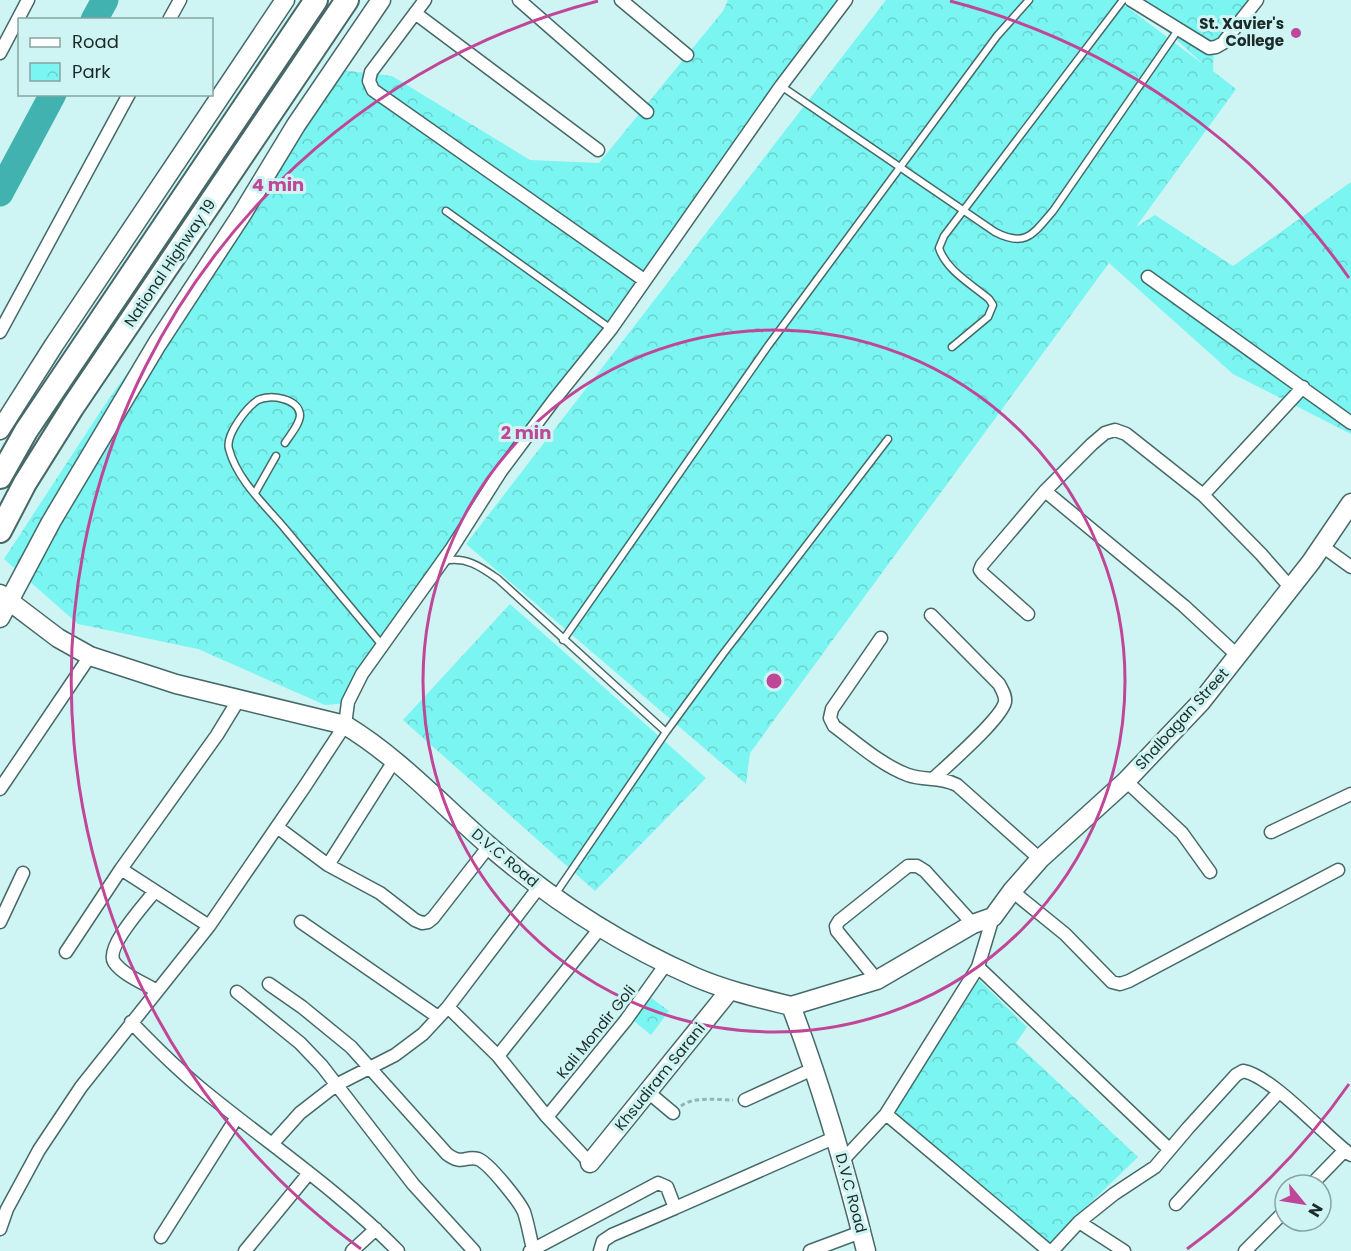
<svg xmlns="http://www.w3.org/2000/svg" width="1351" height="1251" font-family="Poppins,sans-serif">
<defs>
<pattern id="park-crowns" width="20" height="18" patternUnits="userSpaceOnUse" patternTransform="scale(1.5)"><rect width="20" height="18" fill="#7af5f1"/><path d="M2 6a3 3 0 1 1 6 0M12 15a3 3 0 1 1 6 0" fill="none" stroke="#69d2cf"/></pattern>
</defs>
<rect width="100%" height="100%" fill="#cef5f3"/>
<path fill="url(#park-crowns)" d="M728,0H852L497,469L348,703L325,705L198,649L78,624L4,559L104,406L341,70L392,76L530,160L599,163L723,11Z
M886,0H1118L1204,65L1133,0H1254L1214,46L1213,71L1236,89L1136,227L1155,215L1233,266L1351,182V434L1233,374L1109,263L750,753L746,784L466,544Z
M510,604L706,778L595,891L403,720Z
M979,980L1027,1027L1016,1043L1138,1157L1049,1243L895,1112Z
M646,994L669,1011L651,1035L629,1017Z"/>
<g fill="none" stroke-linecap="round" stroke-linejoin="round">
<path stroke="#41b2af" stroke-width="27" d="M94,20L105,0
M0,193L53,94"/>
<defs>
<path id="lane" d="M781,86L995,232C1026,248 1033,234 1053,211L1178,30
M446,211L611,329
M952,347L988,317L993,305L989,299C971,284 946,270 939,248L944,236L1123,0
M285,443C290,435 300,424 300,415C299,398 269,394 258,400C247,407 225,435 229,449C237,480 266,506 286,530C318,568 350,607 382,645
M255,493L276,456
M444,561C466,556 481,567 498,579L666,732
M563,640L768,346L997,36L1029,0
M554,896L666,732L723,654L888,439"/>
<path id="street" d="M425,0L371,72L369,81L373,90L644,280
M519,0L647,112
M621,0L687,55
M1131,0L1209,48L1216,47L1223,43L1257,0
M415,13L598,150
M169,20L180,0
M0,53L28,0
M1148,277L1351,423
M0,332L129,94
M1045,491L1184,606L1238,656
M1203,495L1303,387
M1322,546L1351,567
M1028,614L983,574L980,570L982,565L1045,491L1092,444L1105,433L1115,430L1126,434L1203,495L1261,554L1290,587
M931,615L999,684C1002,690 1006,695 1005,702C1001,719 949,764 934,778
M881,638L832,709L830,718L834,726C857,743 881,765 908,775C925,781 940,776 957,785L1040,859
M1126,781L1182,833L1210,872
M0,789L90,656
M277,827L328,865L380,893L415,920L422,923L428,922L433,918L489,846
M1271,832L1351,794
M328,865L394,761
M121,869L209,926
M155,891C145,904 105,947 114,962C123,975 144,983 157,991
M1012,891L1065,934L1112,982L1120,984L1129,981L1338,870
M0,922L23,873
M301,922L438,1017
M66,952L121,869L217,735L239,699
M978,967L1169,1149
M877,980L837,931L836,926L839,921L908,866H917L925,871L973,924
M269,984L302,1007L351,1047L447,1154C463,1166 465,1155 478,1159C489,1163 519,1201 524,1212C528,1224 530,1237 533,1249
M237,992L300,1043L322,1066L413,1184L474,1251
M448,1007L498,1056L547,1117L590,1163
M131,1022C155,1047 178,1070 204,1091C269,1144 339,1191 398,1251
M498,1056L601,927
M648,1092L673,1113
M745,1100L815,1068
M886,1114L1049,1251
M547,1117L626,1020L666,964
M273,1143L300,1113L336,1085L395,1055L423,1034L448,1007L539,887
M843,1160L886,1114L978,967L993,917
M1311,1185L1345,1150
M1176,1204L1279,1092
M1079,1222L1124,1251
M0,1229L7,1209L39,1150L81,1087L209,926L305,786L345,725L348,702L362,674L452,548L501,471L554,400L611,329L781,86L846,0
M161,1237L237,1117
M245,1251L309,1173
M352,1251L376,1229
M530,1251L658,1183L667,1187L675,1208L836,1137
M600,1251L603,1241L612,1235L675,1208
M810,1251L861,1232
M1052,1251L1079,1222L1114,1194L1155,1167L1188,1128L1236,1075L1243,1071C1272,1076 1325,1136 1351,1155
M1245,1251L1285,1211"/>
<path id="secondary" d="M0,430L54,345L285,0
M0,594L58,638L90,656L176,684L345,725C398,757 441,804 488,845C549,898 620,944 695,977C725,990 759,998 791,1006C822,1087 845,1167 866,1251
M0,618L51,522L157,344L242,214L296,125L381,0
M791,1006L877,980L973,924L993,917L1012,891L1040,859L1126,781L1201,702L1311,562L1351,503
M590,1163L730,990"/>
<path id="highway" d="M0,477L26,431L316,0
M0,531L25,483L72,408L347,0"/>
</defs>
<use href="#lane" stroke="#466968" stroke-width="9"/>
<use href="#street" stroke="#466968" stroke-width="15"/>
<use href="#secondary" stroke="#466968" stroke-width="21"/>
<use href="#highway" stroke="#466968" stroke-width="26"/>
<path stroke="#94b3b2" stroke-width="3" stroke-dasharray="4.5 3" stroke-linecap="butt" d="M681,1106C694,1096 717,1100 733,1100"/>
<use href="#lane" stroke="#fff" stroke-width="6"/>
<use href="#street" stroke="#fff" stroke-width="12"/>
<use href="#secondary" stroke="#fff" stroke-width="18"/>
<use href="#highway" stroke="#fff" stroke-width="22"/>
</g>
<g fill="none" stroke="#c04698" stroke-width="3">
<circle cx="774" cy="681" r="351"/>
<path d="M1349 1084A702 702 0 0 1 1187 1249M361 1249A702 702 0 0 1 598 1M950 1A702 702 0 0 1 1349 278"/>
</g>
<circle fill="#c04698" stroke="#cef5f3" stroke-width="2" cx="1296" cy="33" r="6"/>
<g text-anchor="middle" stroke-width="6" stroke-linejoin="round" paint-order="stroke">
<g font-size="15" font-weight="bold" fill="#1c2b2a" stroke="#cef5f3" text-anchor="end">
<text x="1284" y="29">St. Xavier's<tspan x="1284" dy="17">College</tspan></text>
</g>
<g font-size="15" fill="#1c2b2a" stroke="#cef5f3">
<text transform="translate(170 263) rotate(-56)" y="5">National Highway 19</text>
<text transform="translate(1182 719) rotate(-48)" y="5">Shalbagan Street</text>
<text transform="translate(505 858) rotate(40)" y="5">D.V.C Road</text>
<text transform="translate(596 1032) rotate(-51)" y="5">Kali Mondir Goli</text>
<text transform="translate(660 1077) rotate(-51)" y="5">Khsudiram Sarani</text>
<text transform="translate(851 1193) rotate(75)" y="5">D.V.C Road</text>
</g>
</g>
<circle cx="774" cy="681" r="9" fill="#c04698" stroke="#cef5f3" stroke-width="3"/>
<g font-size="18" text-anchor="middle" font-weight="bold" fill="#c04698" stroke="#cef5f3" stroke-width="6" stroke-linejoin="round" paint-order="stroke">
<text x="278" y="191">4 min</text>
<text x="526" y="439">2 min</text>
</g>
<rect x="18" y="18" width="195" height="78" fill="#cef5f3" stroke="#87a4a3" stroke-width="1.5"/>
<rect x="30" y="38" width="30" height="9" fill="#ffffff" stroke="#87a4a3" stroke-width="1.5"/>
<text x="72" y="48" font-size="18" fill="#1c2b2a">Road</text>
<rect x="30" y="63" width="30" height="18" fill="url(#park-crowns)" stroke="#87a4a3" stroke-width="1.5"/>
<text x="72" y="78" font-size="18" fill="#1c2b2a">Park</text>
<g transform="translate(1303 1203) rotate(120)"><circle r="28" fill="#cef5f3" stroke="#87a4a3" stroke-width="1.5"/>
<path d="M0-4.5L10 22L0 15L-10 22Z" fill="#c04698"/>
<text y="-9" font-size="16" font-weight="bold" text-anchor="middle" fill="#1c2b2a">N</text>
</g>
</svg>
